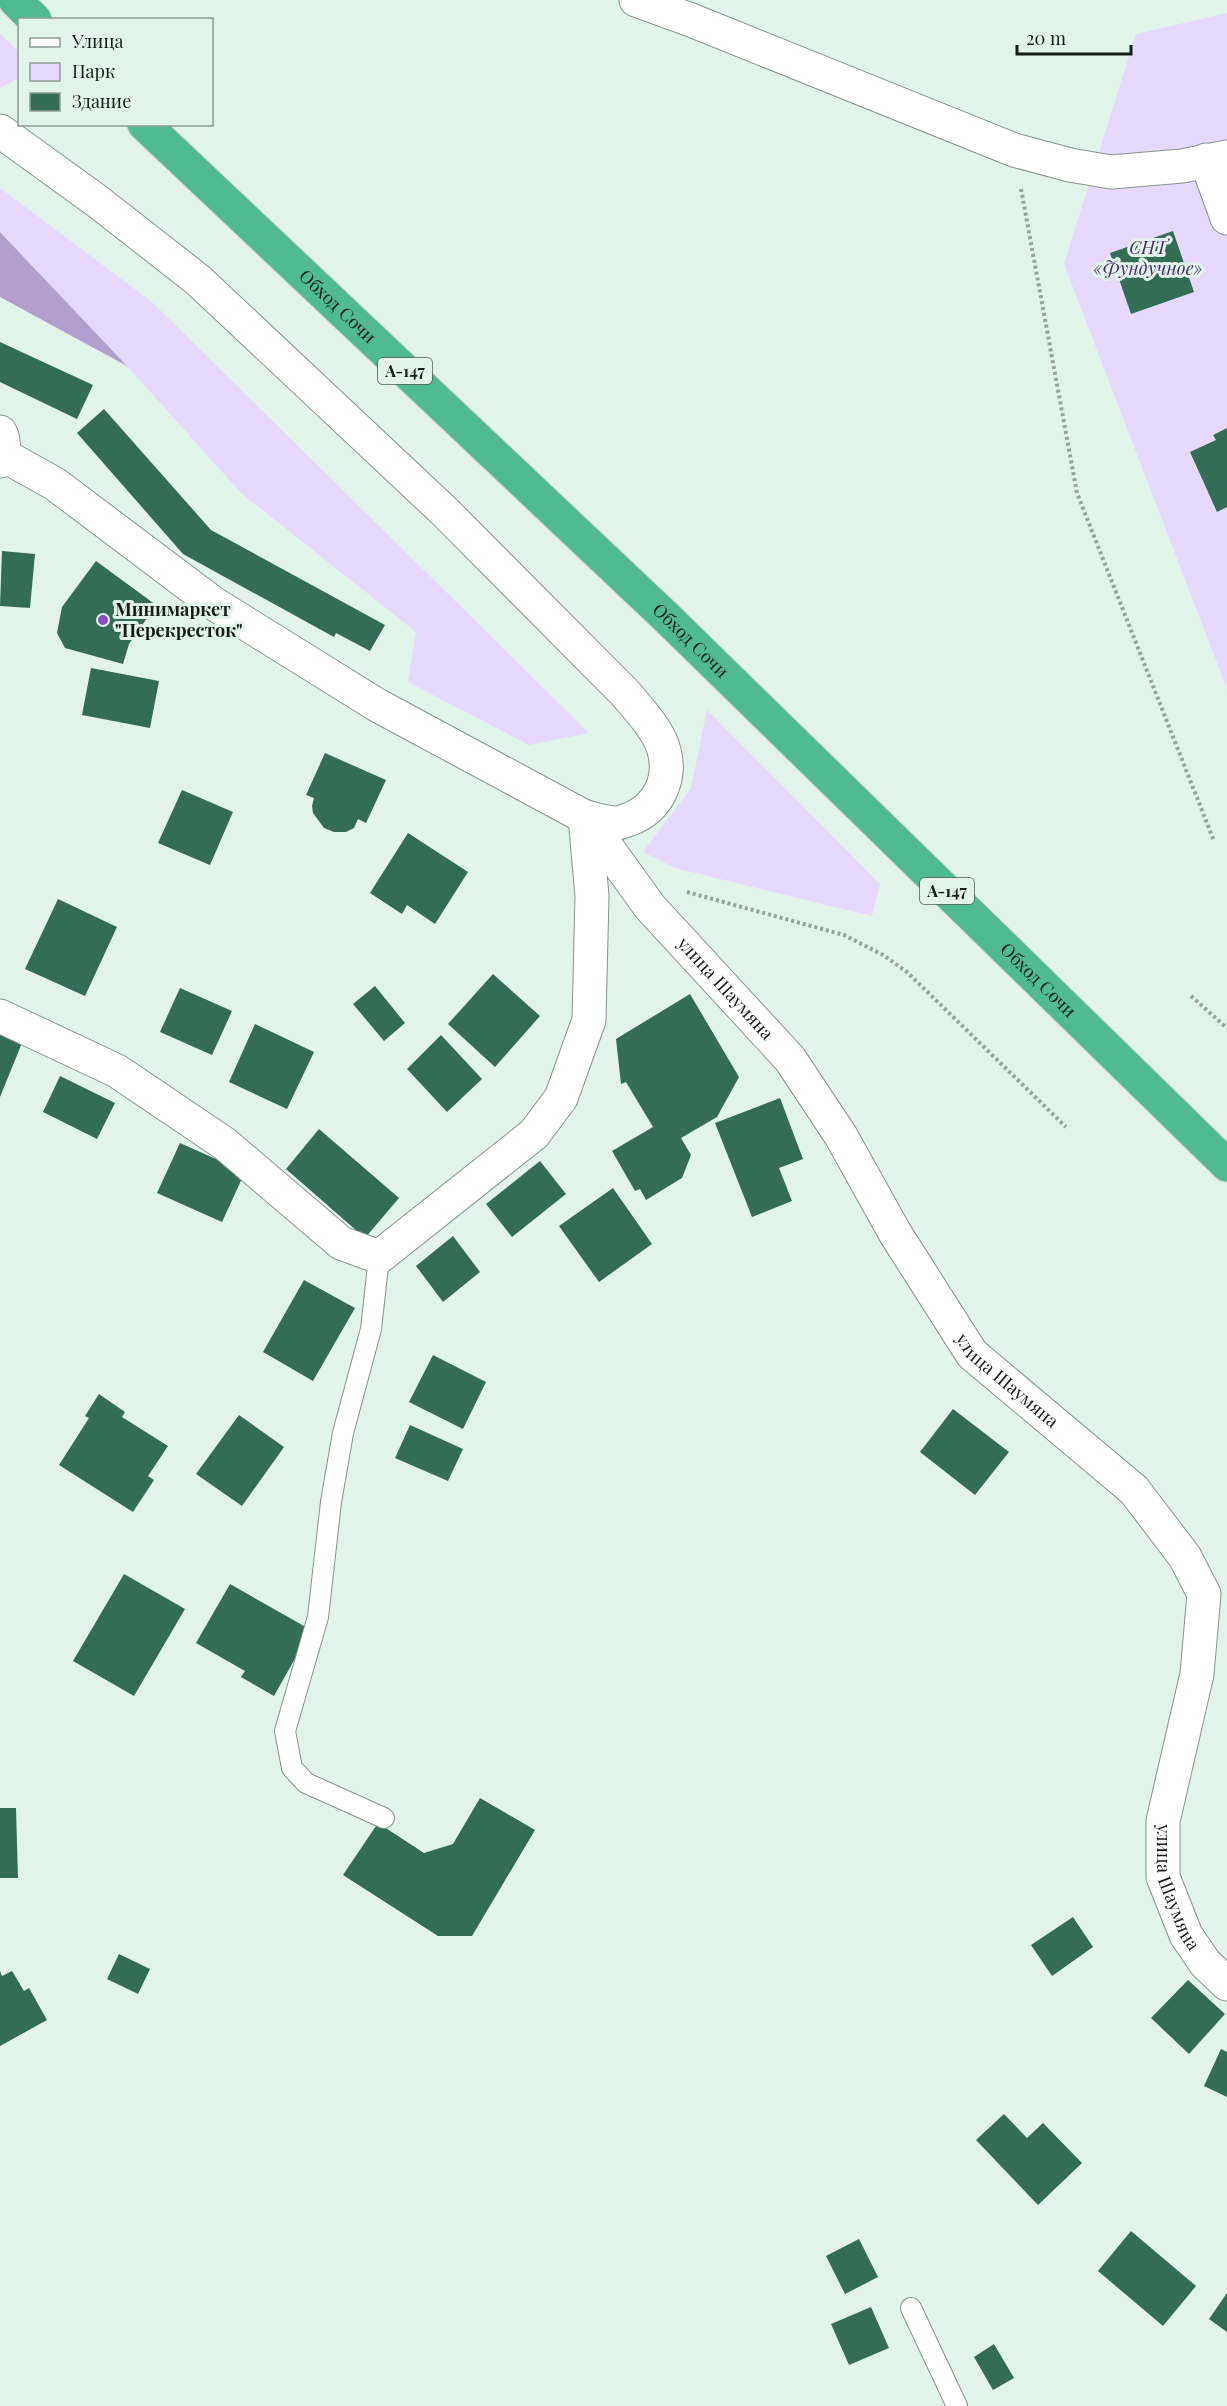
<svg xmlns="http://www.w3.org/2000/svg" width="1227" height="2406" font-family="'Playfair Display',serif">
<rect width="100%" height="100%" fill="#e2f3ea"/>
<path fill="#e7d9fd" d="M1227,13V689L1064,264L1136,34Z
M0,34L20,53L19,78L0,88Z
M0,188L152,302L589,733L529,745L408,682L416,632L241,493L127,366L0,232Z
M707,710L880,884L872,916L675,868L643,852L691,788Z"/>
<path fill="#b29fcf" d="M0,232L127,366L0,297Z"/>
<path fill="#336d55" d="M1173,231L1194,292L1131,314L1110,253Z
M0,342L93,385L77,419L0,382Z
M104,409L211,530L385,625L370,651L336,633L334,637L183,554L77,433Z
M1227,428V507L1217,512L1190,452L1216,440L1213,435Z
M2,551L35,554L30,608L0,606Z
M96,561L156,605L129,644L123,664L65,648L57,633L62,607Z
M91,668L159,681L150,728L82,715Z
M325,753L386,780L366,823L358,819L354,828L346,832H334L324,828L313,813L312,806L314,798L306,795Z
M182,790L233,812L210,865L158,843Z
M408,833L468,872L435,924L407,905L402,914L370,893Z
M58,899L117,927L85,996L25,969Z
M493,974L540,1016L495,1067L448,1024Z
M375,986L405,1023L384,1041L353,1004Z
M180,988L232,1011L212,1055L160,1032Z
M690,994L739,1077L717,1117L681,1138L691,1155L682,1178L646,1200L640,1189L635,1191L612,1151L653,1127L626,1082L621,1084L616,1039Z
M255,1024L314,1052L287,1109L229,1082Z
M0,1028L24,1038L0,1097Z
M441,1035L482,1079L447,1112L407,1069Z
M60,1076L115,1103L97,1139L43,1112Z
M780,1098L803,1159L779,1168L792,1201L752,1217L715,1123Z
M319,1129L399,1198L365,1238L286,1169Z
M180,1143L245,1172L222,1222L157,1193Z
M540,1161L566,1194L512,1237L486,1204Z
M613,1188L652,1244L599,1282L559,1226Z
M453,1236L480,1272L443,1302L416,1266Z
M304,1280L355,1308L313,1381L263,1352Z
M433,1355L486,1382L463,1429L409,1402Z
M99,1394L125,1412L122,1417L168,1446L148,1476L154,1480L133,1512L59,1465L89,1418L85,1416Z
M953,1409L1009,1452L975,1495L920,1452Z
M239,1415L284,1447L242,1506L196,1474Z
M410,1425L463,1449L448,1481L395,1458Z
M124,1574L185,1609L134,1696L73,1661Z
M230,1584L311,1630L274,1696L241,1677L245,1671L196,1643Z
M480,1798L535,1830L472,1936H438L343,1875L378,1823L424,1853L453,1844Z
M0,1808H16L18,1878H0Z
M1073,1917L1093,1947L1052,1976L1031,1945Z
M119,1954L150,1969L138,1994L107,1979Z
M0,1971L2,1976L12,1971L24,1991L29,1988L47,2020L0,2046Z
M1188,1980L1225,2014L1189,2054L1151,2018Z
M1221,2049L1227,2052V2097L1204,2086Z
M1004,2114L1027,2138L1043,2123L1082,2163L1038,2205L976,2140Z
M1131,2231L1196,2286L1163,2326L1098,2271Z
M859,2239L878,2277L845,2294L826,2256Z
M1227,2293V2332L1209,2319Z
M871,2307L889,2348L849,2365L831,2324Z
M994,2344L1014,2378L993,2390L974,2357Z"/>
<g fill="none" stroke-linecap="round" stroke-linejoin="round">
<defs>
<path id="lane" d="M379,1257L371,1329L343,1433L331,1502L318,1617L285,1731L292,1768L306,1783L384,1818
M911,2308L957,2406"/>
<g id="street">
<path d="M636,0L691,20L1014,150L1070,165L1111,172L1182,166L1227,157"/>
<path d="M0,131L97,201L198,280L444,511L626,694C639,710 656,727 663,747C673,777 659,808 630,819C626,820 621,823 617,823C606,823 595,819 585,817L377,705L213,603L55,484L3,455"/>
<path d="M1206,160L1227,218"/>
<path id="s1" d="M585,817L650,907L790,1059L841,1136L895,1233L972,1354L1134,1490L1185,1557L1204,1594L1197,1674L1163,1821V1877L1186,1935L1205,1963L1227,1984"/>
<path d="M0,1016L117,1071L225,1144L341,1243L379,1257L534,1134L561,1098L589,1020L592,896L585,817"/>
</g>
<path id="secondary" d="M0,432C5,440 4,452 0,461"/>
<g id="highway">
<path d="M15,0L35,20"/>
<path id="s2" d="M144,124L666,617L1227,1165"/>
</g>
</defs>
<use href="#lane" stroke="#85958d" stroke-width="22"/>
<use href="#street" stroke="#85958d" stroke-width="35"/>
<use href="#secondary" stroke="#85958d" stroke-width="35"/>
<use href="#highway" stroke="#d0d2d1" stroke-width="35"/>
<path stroke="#97a39d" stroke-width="4" stroke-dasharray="3 3" stroke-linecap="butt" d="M1021,189L1077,493L1214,841
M687,892L844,935L883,955L907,972L1066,1127
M1191,996L1227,1028"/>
<use href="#lane" stroke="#fff" stroke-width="20"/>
<use href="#street" stroke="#fff" stroke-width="33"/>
<use href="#secondary" stroke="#fff" stroke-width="33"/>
<use href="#highway" stroke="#50ba90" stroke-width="33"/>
</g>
<circle fill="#864dc4" stroke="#e2f3ea" stroke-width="2" cx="103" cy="620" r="6"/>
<g text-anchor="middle" stroke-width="6" stroke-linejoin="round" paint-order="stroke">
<g fill="#e2f3ea" stroke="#535c58" stroke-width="1.5">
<rect x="378" y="358" width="54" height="26" rx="4.5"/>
<rect x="920" y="878" width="54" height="26" rx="4.5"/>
</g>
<g font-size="16" font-weight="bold" fill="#161c19">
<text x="405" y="377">А-147</text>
<text x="947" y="897">А-147</text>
</g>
<g font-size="18" font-style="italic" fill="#472c67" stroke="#e2f3ea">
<text x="1148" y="254">СНТ<tspan x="1148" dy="21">«Фундучное»</tspan></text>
</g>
<g font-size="18" fill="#161c19" stroke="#e2f3ea">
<text dy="6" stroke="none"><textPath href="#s2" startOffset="266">Обход Сочи</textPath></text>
<text dy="6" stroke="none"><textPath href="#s2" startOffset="752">Обход Сочи</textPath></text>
<text dy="6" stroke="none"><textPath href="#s2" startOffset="1238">Обход Сочи</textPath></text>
<text dy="6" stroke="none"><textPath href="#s1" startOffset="222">улица Шаумяна</textPath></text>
<text dy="6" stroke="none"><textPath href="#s1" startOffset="708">улица Шаумяна</textPath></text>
<text dy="6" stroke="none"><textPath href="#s1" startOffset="1302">улица Шаумяна</textPath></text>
</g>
<g font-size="18" font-weight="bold" fill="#161c19" stroke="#e2f3ea" text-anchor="start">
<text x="115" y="616">Минимаркет<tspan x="115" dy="21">"Перекресток"</tspan></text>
</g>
</g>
<rect x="18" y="18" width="195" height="108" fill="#e2f3ea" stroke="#909d96" stroke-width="1.5"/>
<rect x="30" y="38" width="30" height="9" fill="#ffffff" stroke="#909d96" stroke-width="1.5"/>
<text x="72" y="48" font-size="18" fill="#161c19">Улица</text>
<rect x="30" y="63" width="30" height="18" fill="#e7d9fd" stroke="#909d96" stroke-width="1.5"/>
<text x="72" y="78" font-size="18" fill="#161c19">Парк</text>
<rect x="30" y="93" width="30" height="18" fill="#336d55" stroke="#909d96" stroke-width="1.5"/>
<text x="72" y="108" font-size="18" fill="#161c19">Здание</text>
<path d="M1017 45v9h114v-9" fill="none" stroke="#161c19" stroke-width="3"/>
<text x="1026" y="45" font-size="18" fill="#161c19" stroke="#e2f3ea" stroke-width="4.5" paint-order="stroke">20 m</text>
</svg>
